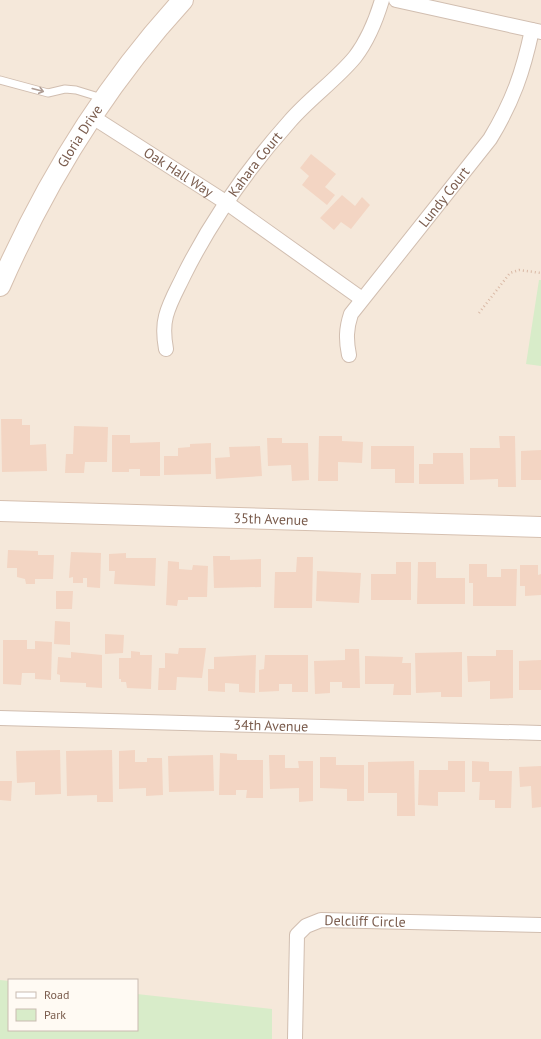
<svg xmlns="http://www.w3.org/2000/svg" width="541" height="1039" font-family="'PT Sans',sans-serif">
<rect width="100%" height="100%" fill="#fdf6ec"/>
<path fill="#f5e8da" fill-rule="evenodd" d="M0,0H541V1039H0ZM9,980H137V1030H9Z"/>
<path fill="#d8ecc9" d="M539,280H541V366L526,364Z
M0,980L9,981V1030H137V994L272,1009V1039H0Z"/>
<path fill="#f3d5c3" d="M311,154L336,174L325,187L335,195L327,205L302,185L309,176L300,168Z
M342,195L355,206L362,197L370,205L351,229L341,222L334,230L320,218Z
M1,419H22V425H30V445L46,444L47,471L2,472Z
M74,426L108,427L107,462H85L84,473H65L66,454H73Z
M112,435H130V443L160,442V476H140V469H129V472H112Z
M319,436H342V441L363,442L362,463L338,462V481H318Z
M499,436H515L516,487H498V479L470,480V448H500Z
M267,438H282V443H308L309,480L292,481L291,465L268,466Z
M211,443V474L164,475V456H178V448L190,447V444Z
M260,446L262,476L216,479L215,458L230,457L229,447Z
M371,446H414V483H395V469H371Z
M541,450V480H521V451Z
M433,453H463L464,484H419V464H433Z
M8,550L38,551V555H54L53,579H35V584H26L25,579L17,577V568H7Z
M71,552L101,553L100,588L87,587V578H83V583H73V577L69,578Z
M126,553V558H156L155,586L114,584L115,571H109V554Z
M213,556H230V560L261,559V587L214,588Z
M297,557H313L312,608H274L275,572H296Z
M168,561L179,562V569L192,570L193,565L208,566L207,597H188V600H178L177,606L166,605Z
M396,562H411V600H371V574H396Z
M418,562H436V578H465V604H417Z
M469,564H487V577H501V569H517L516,606H473V583H469Z
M520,565H538V575L541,574V595L525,596V586H520Z
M317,571L361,573L359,603L316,601Z
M56,591H73L72,609H56Z
M55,621L70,622V645L54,644Z
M105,634L124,635L123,653L105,654Z
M3,640H27V649H35V641L52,642L51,680L35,679V673H22L21,685L3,684Z
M179,648H206L202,678L177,677L176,690H158L159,668H165V653L178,654Z
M345,649H359L360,688H342V682H330V693L315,694L314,661L345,660Z
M496,650H513V698L490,699V681L468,682L467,656H496Z
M131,651L140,652V655H152L151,689L127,688L126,682H121V679H119V658H131Z
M71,652L102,655V688L86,687V683L60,682V675L57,674L58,657L71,658Z
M462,652V697H441V692L416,693L415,653Z
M256,655L255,693L239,692V684L225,683V692L208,691V669H214V657Z
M265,655H308V692H292V684H279V691L259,692V670L264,669Z
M365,656L403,657L402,663H411V695H393L394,684H365Z
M541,660V690H519V661Z
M60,750L61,794L35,795V782L17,783L16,751Z
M112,750L113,802H97V795L67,796L66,751Z
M135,750V762H147V758H162L163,795L146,796V788L119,789V751Z
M220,753L237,754V760H263V798H246L247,790H236V795H219Z
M213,755L214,791L169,792L168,756Z
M269,755H285V768H299L298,761H313V801L299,802V788L270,789Z
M320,757H336V765H364V801H347V789L320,788Z
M414,761L415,816H397V793H368V762Z
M448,761H465V792H438V806L418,805L419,770H448Z
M472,761L489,762V771H512L511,808H495V800H479L480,782H472Z
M541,766V807L532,808L531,786L520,787L519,767Z
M0,781H12L11,801L0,800Z"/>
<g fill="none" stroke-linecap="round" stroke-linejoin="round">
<defs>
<path id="lane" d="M0,80L48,93L65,89L76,90L102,98"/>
<g id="street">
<path d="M396,0L541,32"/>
<path id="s1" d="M91,116L227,203L362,299"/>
<path id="s2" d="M166,349C164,338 163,327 166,316C170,301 178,288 184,275C212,219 249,167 290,121C310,98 336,80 355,57C368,40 376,20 382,0"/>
<path id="s3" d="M349,355C346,340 346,329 351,314L490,139C513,101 523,72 532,30"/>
<path id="s4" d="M0,718L541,733"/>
<path id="s5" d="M295,1039L297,935L306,926L321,920L541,925"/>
</g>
<g id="secondary">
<path id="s6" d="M0,286C46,181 105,85 183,0"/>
<path id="s7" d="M0,511L541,527"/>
</g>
</defs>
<use href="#lane" stroke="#d1beb0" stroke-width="9"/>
<use href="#street" stroke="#d1beb0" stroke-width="16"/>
<use href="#secondary" stroke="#d6c0b0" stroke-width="22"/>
<path stroke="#d9b8a5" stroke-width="2.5" stroke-dasharray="1 3" stroke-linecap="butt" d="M479,313L510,273L519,270L541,273"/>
<use href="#lane" stroke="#fff" stroke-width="7"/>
<use href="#street" stroke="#fff" stroke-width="14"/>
<use href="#secondary" stroke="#fff" stroke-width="20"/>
</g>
<defs><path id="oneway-shaft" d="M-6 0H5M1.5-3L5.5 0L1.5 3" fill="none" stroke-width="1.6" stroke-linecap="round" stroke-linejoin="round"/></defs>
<use stroke="#af9d94" href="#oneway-shaft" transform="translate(38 90) rotate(15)"/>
<g text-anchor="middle" stroke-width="3" stroke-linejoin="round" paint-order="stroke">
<g font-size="14" fill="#7a5c4d" stroke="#fffaf3">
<text dy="5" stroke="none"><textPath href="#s6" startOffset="170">Gloria Drive</textPath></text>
<text dy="5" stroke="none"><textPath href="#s2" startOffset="210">Kahara Court</textPath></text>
<text dy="5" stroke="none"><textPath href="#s1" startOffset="104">Oak Hall Way</textPath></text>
<text dy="5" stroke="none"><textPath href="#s3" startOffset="191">Lundy Court</textPath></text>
<text dy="5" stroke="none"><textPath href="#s7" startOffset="271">35th Avenue</textPath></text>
<text dy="5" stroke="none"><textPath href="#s4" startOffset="271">34th Avenue</textPath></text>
<text dy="5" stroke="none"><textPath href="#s5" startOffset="177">Delcliff Circle</textPath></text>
</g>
</g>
<rect x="8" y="979" width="130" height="52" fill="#fffaf3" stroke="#cabbb1"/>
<rect x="16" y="992" width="20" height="6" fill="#ffffff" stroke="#cabbb1"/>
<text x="44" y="999" font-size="12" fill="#7a5c4d">Road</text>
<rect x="16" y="1009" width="20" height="12" fill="#d8ecc9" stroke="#cabbb1"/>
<text x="44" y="1019" font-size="12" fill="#7a5c4d">Park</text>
</svg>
